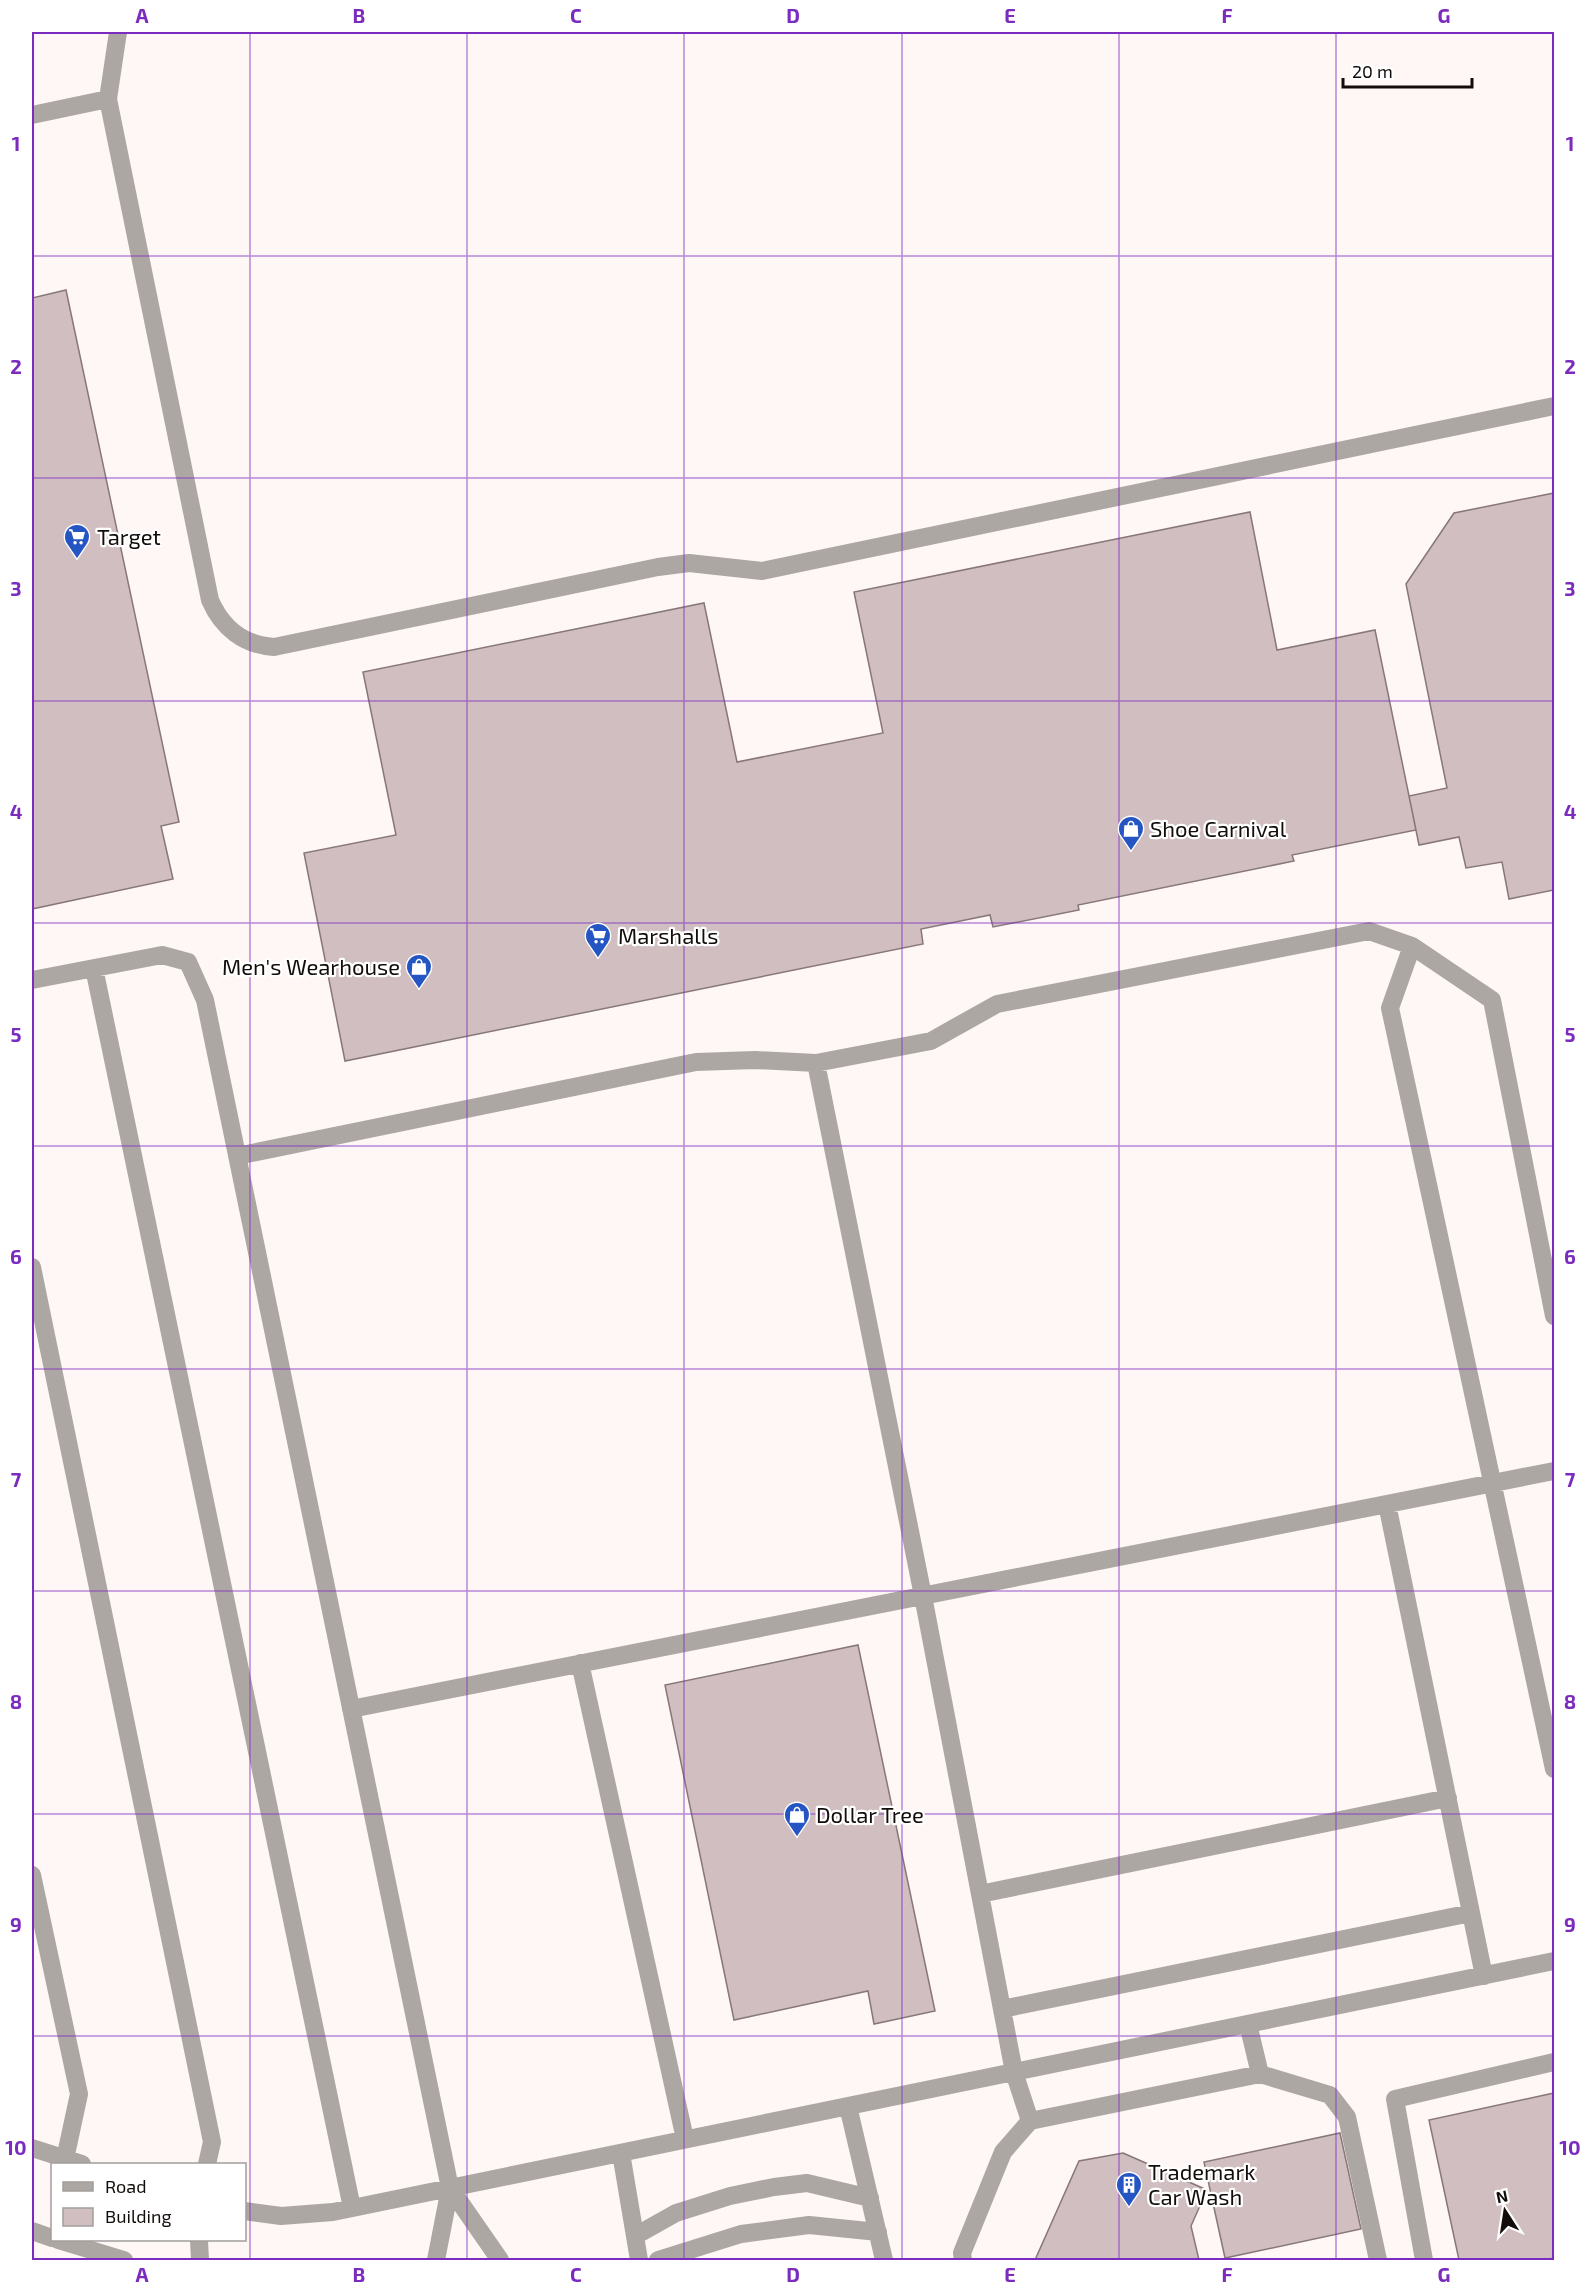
<svg xmlns="http://www.w3.org/2000/svg" width="1586" height="2292" font-family="'Exo 2',sans-serif">
<rect width="100%" height="100%" fill="#fef7f5"/>
<path fill="#d0bec1" stroke="#88777a" stroke-width="1.5" d="M66,290L179,822L161,826L173,879L32,909V298Z
M1554,493V890L1509,899L1502,862L1466,868L1459,837L1419,845L1409,796L1447,788L1406,584L1454,513Z
M1250,512L1277,650L1375,630L1416,830L1292,855L1294,861L1078,905L1079,910L993,927L990,915L921,929L923,944L345,1061L304,853L396,835L363,672L704,603L737,762L883,733L854,592Z
M858,1645L935,2011L874,2024L868,1991L734,2020L665,1685Z
M1554,2093V2258L1544,2260H1459L1429,2120Z
M1340,2133L1361,2229L1225,2258L1204,2162Z
M1123,2153L1207,2190L1191,2226L1199,2260H1035L1079,2161Z"/>
<g fill="none" stroke-linecap="round" stroke-linejoin="round">
<path stroke="#ada7a3" stroke-width="18" d="M118,32L108,99L210,600C222,628 244,645 274,647L658,567L689,563L762,571L1554,406
M32,115L108,99
M1412,946L1390,1008L1554,1769
M94,968L352,2208
M32,980L162,955L188,962L205,1000L450,2188L436,2260
M816,1063L923,1596L1014,2072L1030,2121L1260,2074L1248,2024
M237,1156L696,1062L755,1060L816,1063L931,1041L997,1004L1369,931L1412,946L1492,1000L1554,1316
M32,1267L212,2142L207,2164
M1387,1504L1484,1976
M580,1663L685,2139
M351,1709L1554,1471
M32,1875L79,2094L65,2159
M980,1894L1448,1798
M1002,2009L1471,1913
M1260,2074L1330,2095L1347,2117L1378,2260
M848,2106L884,2260
M32,2148L82,2164
M621,2153L639,2260
M450,2188L500,2260
M244,2211L281,2216L333,2212L1554,1961
M32,2231L52,2238
M635,2236L676,2213L730,2196L774,2187L807,2183L870,2198
M58,2240L124,2260
M199,2240L200,2260
M658,2260L741,2234L809,2225L878,2232
M963,2260L962,2253L1003,2152L1030,2121
M1424,2260L1395,2099L1554,2062"/>
</g>
<path fill="none" stroke="#7b2cbf" stroke-width="1.5" stroke-opacity="0.55" d="M250,32V2260M467,32V2260M684,32V2260M902,32V2260M1119,32V2260M1336,32V2260M32,256H1554M32,478H1554M32,701H1554M32,923H1554M32,1146H1554M32,1369H1554M32,1591H1554M32,1814H1554M32,2036H1554"/>
<defs>
<symbol id="supermarket-pin" viewBox="-11 -11 22 30"><path d="M0 17L-7.5 6A9.5 9.5 0 1 1 7.5 6Z" fill="#2555c3" stroke="#fff"/><path d="M-6-5.5h2.5l.6 2H6L4.5 2H-2.5L-4.4-4H-6ZM-1.5 3.2a1.3 1.3 0 1 0 .1 0ZM3 3.2a1.3 1.3 0 1 0 .1 0Z" fill="#fff"/></symbol>
<symbol id="shop-pin" viewBox="-11 -11 22 30"><path d="M0 17L-7.5 6A9.5 9.5 0 1 1 7.5 6Z" fill="#2555c3" stroke="#fff"/><path d="M-5-2.5h2.3a2.7 3.5 0 0 1 5.4 0H5L5.5 6h-11ZM-1.5-2.5h3a1.5 2.3 0 0 0-3 0Z" fill="#fff"/></symbol>
<symbol id="building-pin" viewBox="-11 -11 22 30"><path d="M0 17L-7.5 6A9.5 9.5 0 1 1 7.5 6Z" fill="#2555c3" stroke="#fff"/><path d="M-4-6H4V6H1V3H-1V6H-4ZM-2.5-4.3h1.7v1.8h-1.7ZM.8-4.3h1.7v1.8H.8ZM-2.5-1h1.7V.8h-1.7ZM.8-1h1.7V.8H.8Z" fill="#fff"/></symbol>
</defs>
<g fill-rule="evenodd">
<use href="#supermarket-pin" x="62" y="522" width="30" height="40"/>
<use href="#shop-pin" x="1116" y="814" width="30" height="40"/>
<use href="#supermarket-pin" x="583" y="921" width="30" height="40"/>
<use href="#shop-pin" x="404" y="952" width="30" height="40"/>
<use href="#shop-pin" x="782" y="1800" width="30" height="40"/>
<use href="#building-pin" x="1114" y="2170" width="30" height="40"/>
</g>
<g text-anchor="middle" stroke-width="4.5" stroke-linejoin="round" paint-order="stroke">
<g font-size="22" fill="#120c0b" stroke="#fff" text-anchor="start">
<text x="97" y="545">Target</text>
<text x="1150" y="837">Shoe Carnival</text>
<text x="618" y="944">Marshalls</text>
<text x="400" y="975" text-anchor="end">Men's Wearhouse</text>
<text x="816" y="1823">Dollar Tree</text>
<text x="1148" y="2180">Trademark<tspan x="1148" dy="25">Car Wash</tspan></text>
</g>
</g>
<rect width="1586" height="2292" fill="none" stroke="#ffffff" stroke-width="66"/>
<rect x="51" y="2163" width="195" height="78" fill="#ffffff" stroke="#a09e9d" stroke-width="1.5"/>
<rect x="63" y="2182" width="30" height="9" fill="#ada7a3" stroke="#a09e9d" stroke-width="1.5"/>
<text x="105" y="2193" font-size="18" fill="#120c0b">Road</text>
<rect x="63" y="2208" width="30" height="18" fill="#d0bec1" stroke="#a09e9d" stroke-width="1.5"/>
<text x="105" y="2223" font-size="18" fill="#120c0b">Building</text>
<g transform="translate(1505 2211) rotate(348)" stroke="#ffffff" stroke-width="4.5" paint-order="stroke">
<path d="M0-4.5L10 22L0 15L-10 22Z" fill="#120c0b"/>
<text y="-9" font-size="16" font-weight="bold" text-anchor="middle" fill="#120c0b">N</text>
</g>
<path d="M1343 78v9h129v-9" fill="none" stroke="#120c0b" stroke-width="3"/>
<text x="1352" y="78" font-size="18" fill="#120c0b" stroke="#ffffff" stroke-width="4.5" paint-order="stroke">20 m</text>
<rect x="33" y="33" width="1520" height="2226" fill="none" stroke="#7b2cbf" stroke-width="2"/>
<g font-size="20" text-anchor="middle" font-weight="bold" fill="#7b2cbf">
<text x="142" y="23">A</text>
<text x="359" y="23">B</text>
<text x="576" y="23">C</text>
<text x="793" y="23">D</text>
<text x="1010" y="23">E</text>
<text x="1227" y="23">F</text>
<text x="1444" y="23">G</text>
<text x="16" y="151">1</text>
<text x="1570" y="151">1</text>
<text x="16" y="374">2</text>
<text x="1570" y="374">2</text>
<text x="16" y="596">3</text>
<text x="1570" y="596">3</text>
<text x="16" y="819">4</text>
<text x="1570" y="819">4</text>
<text x="16" y="1042">5</text>
<text x="1570" y="1042">5</text>
<text x="16" y="1264">6</text>
<text x="1570" y="1264">6</text>
<text x="16" y="1487">7</text>
<text x="1570" y="1487">7</text>
<text x="16" y="1709">8</text>
<text x="1570" y="1709">8</text>
<text x="16" y="1932">9</text>
<text x="1570" y="1932">9</text>
<text x="16" y="2155">10</text>
<text x="1570" y="2155">10</text>
<text x="142" y="2282">A</text>
<text x="359" y="2282">B</text>
<text x="576" y="2282">C</text>
<text x="793" y="2282">D</text>
<text x="1010" y="2282">E</text>
<text x="1227" y="2282">F</text>
<text x="1444" y="2282">G</text>
</g>
</svg>
